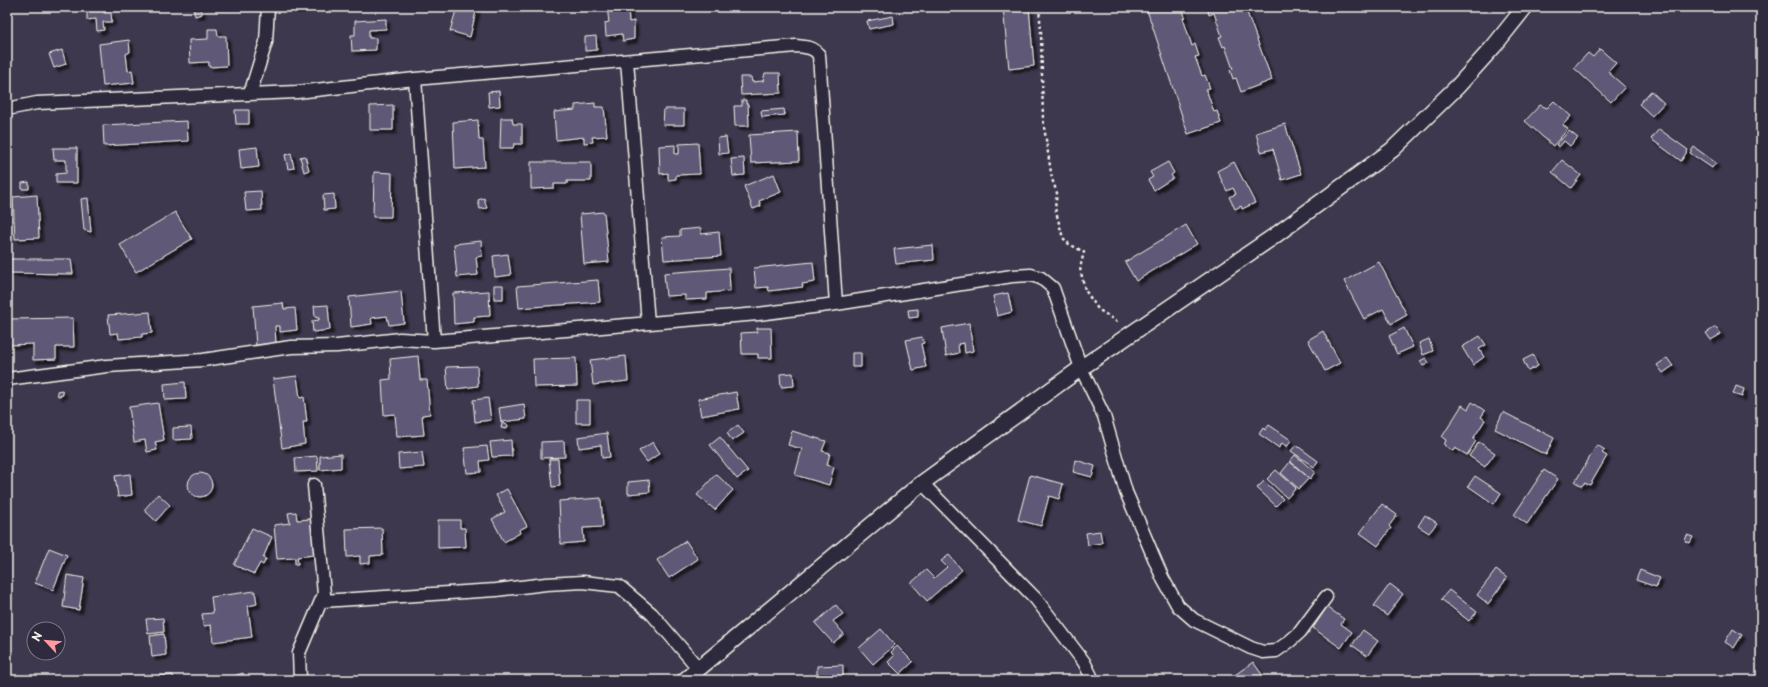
<svg xmlns="http://www.w3.org/2000/svg" width="1768" height="687" font-family="'Playpen Sans',sans-serif">
<defs>
<filter id="shadow"><feDropShadow dx="3.5" dy="3.5" stdDeviation="1" flood-color="#0009"/></filter>
</defs>
<rect width="100%" height="100%" fill="#3d384e"/>
<filter id="ink" filterUnits="userSpaceOnUse"><feTurbulence type="fractalNoise" baseFrequency=".025" numOctaves="2"/><feDisplacementMap in="SourceGraphic" scale="8" xChannelSelector="R" yChannelSelector="G"/><feConvolveMatrix kernelMatrix="1 2 1 2 8 2 1 2 1" color-interpolation-filters="sRGB"/></filter>
<g filter="url(#ink)">
<path fill="#5f5976" stroke="#f4f1e8" filter="url(#shadow)" d="M103,7L104,13H111L112,22H103L104,30L97,31L96,19L87,20V8Z
M201,7L202,14L195,16L193,8Z
M457,7H477L470,37L450,31Z
M607,7H628L629,22L634,21V39L623,41L622,34L606,36L605,23L609,22Z
M1003,7H1029L1034,66L1009,69Z
M1146,7H1182L1185,17L1183,18L1192,46L1195,44L1199,56L1195,57L1202,76L1205,75L1210,88L1206,89L1214,112L1217,111L1221,123L1188,134Z
M1207,7H1245L1272,80L1241,92L1236,78L1233,79L1230,70L1233,69L1225,46L1223,47L1219,37L1222,36L1214,13L1209,15Z
M893,16L894,24L869,29L867,21Z
M386,19V29L369,30V38H376V50L352,51L351,35H355V21Z
M208,29H217L218,36H226L227,66L209,67V62L190,63L189,40L208,39Z
M596,36L597,50L585,51V37Z
M129,40L130,52L126,54L128,71L132,70L134,83L103,86L99,44Z
M1600,49L1616,63L1608,72L1625,87L1611,102L1574,68L1588,53L1593,57Z
M62,50L66,64L54,68L49,54Z
M765,73H780L781,93L741,95L740,77H751L752,82L763,81Z
M499,91L500,106L489,107L488,92Z
M1651,91L1664,103L1652,116L1639,104Z
M742,100H746V104H748L749,126H735L734,106H742Z
M1554,101L1571,116L1563,125L1568,129L1553,146L1525,121L1540,105L1547,108Z
M595,103V107H604L607,136L592,137L593,142L584,143V137L556,140L554,112L575,110V105Z
M393,105V130H370V106Z
M664,109H684V125H663Z
M784,109L785,115L762,117L761,111Z
M235,110H249V124H236Z
M501,118H512L513,124H522V144H514L513,148H500Z
M478,120L479,140H483L485,167L455,169L453,122Z
M187,121L188,141L104,146L103,125Z
M1285,124L1301,174L1282,180L1273,149L1261,152L1256,133Z
M1659,129L1688,150L1681,161L1651,139Z
M1569,131L1578,138L1570,146L1564,141L1559,147L1556,145Z
M798,132L799,161L751,163L749,135Z
M726,137L728,153L719,154L718,138Z
M698,143L700,174L676,175V179L668,180V173L660,174L659,146L675,145V154H679V144Z
M257,147L259,167L241,169L239,149Z
M1694,147L1716,163L1712,168L1690,153Z
M53,148H77V183H56V174L66,173V160H54Z
M291,153L294,168L288,169L285,155Z
M305,156L309,170L304,172L300,157Z
M744,158L745,175L733,176L731,159Z
M1562,160L1581,175L1571,188L1552,172Z
M531,162H591V181H567V184H554V188L531,189Z
M1168,162L1174,173L1171,175L1173,178L1154,190L1148,180L1153,177L1150,172Z
M1234,162L1255,203L1242,209L1241,206L1235,209L1229,197L1236,194L1233,188L1227,191L1217,171Z
M374,172L392,173L391,217H373Z
M774,174L781,192L759,201L761,206L753,209L744,186Z
M29,182V189H22V183Z
M261,191L262,210L246,211L244,192Z
M334,194L335,209L324,210L323,195Z
M37,195L39,238L15,239L13,197Z
M88,198L91,232L84,230L81,199Z
M484,198L487,208L480,209L478,200Z
M175,212L192,239L136,272L120,245Z
M604,212L609,262L584,264L580,214Z
M1186,225L1197,244L1136,281L1125,262Z
M701,228V234L719,232L721,256L664,260L662,237L680,236V230Z
M481,241L482,256L476,257L478,275L457,277L454,244Z
M933,245L934,260L896,264L894,249Z
M508,254L511,275L495,277L493,256Z
M8,259H71L73,274L8,273Z
M813,262L815,282L802,284L803,287L769,291L768,287L756,288L754,268Z
M1379,262L1407,315L1391,324L1383,309L1364,319L1344,281Z
M729,268L730,291L707,293V299L685,300V295L666,296L664,273Z
M598,280L600,302L519,308L517,286Z
M494,285H503V299H494Z
M401,291L404,323L389,325L387,316L371,318L372,324L351,327L349,297Z
M489,291L490,316L474,317V322L454,324L453,293Z
M1008,293L1012,312L997,316L993,296Z
M283,303L284,309L295,308L297,330L280,332V326H275L276,344L256,346L253,306Z
M328,305L330,330L313,332L312,321L319,320V318L315,317L314,306Z
M918,309V317L909,318L908,310Z
M150,312L152,333L142,334V337L119,339L118,333L110,334L108,315Z
M73,318L74,347H56V359L33,360V344L9,345V319Z
M969,323L973,351L965,353L964,343L958,344L959,353L946,356L942,328Z
M1716,327L1721,334L1711,340L1706,333Z
M757,328H771L772,358H758V354H742L741,333L757,332Z
M1404,328L1413,347L1397,354L1389,336Z
M1323,331L1340,363L1325,371L1308,340Z
M1480,336L1486,345L1479,349L1484,357L1473,365L1462,347Z
M922,337L924,343L921,344L926,367L913,370L906,340Z
M1429,339L1433,351L1423,355L1419,343Z
M852,353H861V367H852Z
M1533,355L1538,366L1528,371L1523,360Z
M418,356L420,380H427L430,414L422,415L424,435L397,437L395,414L384,415L382,380L391,379L390,359Z
M626,356L628,381L593,385L590,360Z
M576,358L577,386L534,387L533,359Z
M1426,358L1429,363L1423,366L1420,361Z
M1667,358L1673,366L1663,373L1657,365Z
M477,366L478,386L448,390L446,367Z
M793,373L794,386L781,387L780,374Z
M297,376L300,398L304,397L307,422H303L305,444L282,448L273,379Z
M185,382L186,399L165,400L164,384Z
M1736,386L1744,389L1742,397L1733,394Z
M62,390L63,395L58,396L57,391Z
M736,392L739,409L701,416L698,399Z
M488,398L491,420L475,422L473,400Z
M576,400H590V423H576Z
M1472,402L1485,411L1481,417L1485,420L1473,439L1476,441L1467,455L1455,448L1453,451L1444,445L1446,440L1442,437L1462,405L1468,409Z
M158,403L164,440L155,442L157,450L147,452L145,440L134,442L129,407Z
M524,404L526,419L501,422L499,408Z
M1503,412L1554,438L1546,455L1495,429Z
M502,423L508,425L507,429L501,428Z
M738,425L744,433L732,441L727,433Z
M1269,425L1291,440L1287,447L1282,443L1279,448L1259,434L1263,428L1265,430Z
M191,427L192,439L173,440V428Z
M792,431L826,441L822,451L830,453L827,465L834,467L829,485L795,475L802,449L788,445Z
M607,433L610,457L602,458L601,445L579,448L578,437Z
M720,437L748,471L737,479L710,445Z
M511,440L512,456L492,457L490,442Z
M564,441L565,457L541,458V442Z
M653,442L660,453L647,462L639,451Z
M1479,442L1495,453L1485,467L1469,456Z
M1296,445L1318,461L1314,467L1291,451Z
M1597,445L1605,450L1602,453L1607,456L1590,485L1584,483L1582,486L1575,482Z
M487,446L489,460L480,461L481,472L467,473L464,448Z
M422,452L424,467L399,469L398,454Z
M341,454V468L320,470V456Z
M1295,455L1315,472L1310,479L1290,461Z
M317,456L318,471L296,472L295,458Z
M549,459H558L560,486L552,487Z
M1076,460L1095,466L1092,477L1073,472Z
M1290,462L1309,478L1299,489L1281,473Z
M1276,470L1296,488L1287,498L1267,479Z
M1544,470L1558,479L1527,524L1514,515Z
M188 485a12 12 0 1 1 24 0a12 12 0 1 1-24 0Z
M130,474L132,495L118,497L115,476Z
M716,474L733,490L715,510L697,495Z
M1030,475L1063,484L1059,499L1049,496L1041,526L1018,520Z
M1475,476L1501,493L1494,504L1468,486Z
M649,480L650,492L628,494V482Z
M1264,481L1283,499L1276,506L1257,488Z
M507,489L527,526L519,530L520,533L504,542L492,519L505,512L496,495Z
M158,494L170,505L156,521L144,510Z
M601,498L603,527L583,528L584,542L561,544L559,501Z
M1382,504L1397,515L1389,526L1391,528L1378,546L1360,533Z
M296,512L297,520L311,519L314,555L297,557L298,564H295V558L277,559L274,525L290,523L288,513Z
M1425,515L1437,523L1429,533L1418,526Z
M438,520H460V528H465L466,547L438,548Z
M252,528L272,537L263,558L266,559L263,565L260,563L254,574L234,565Z
M382,528L383,555L370,556V563L360,564V556L347,557L346,529Z
M1100,531L1102,543L1088,545L1086,533Z
M1687,535L1693,537L1690,543L1685,541Z
M686,541L698,559L669,578L657,560Z
M49,548L67,555L53,590L35,583Z
M949,555L962,570L927,601L911,583L926,570L934,578L947,567L941,561Z
M1496,570L1507,578L1488,604L1477,595Z
M1640,570L1660,578L1656,587L1636,580Z
M67,575L84,578L79,610L63,607Z
M1390,584L1403,594L1387,616L1374,606Z
M1449,590L1477,612L1469,621L1441,599Z
M255,591L257,604L248,606L252,637L213,642L211,625L204,626L202,614L213,613L211,597Z
M836,605L843,614L833,621L844,634L833,643L815,623Z
M1327,607L1344,619L1341,624L1352,632L1341,648L1313,628Z
M163,618L164,632L148,634L146,619Z
M881,629L895,645L873,664L859,648Z
M1733,629L1742,635L1734,648L1725,642Z
M1363,630L1378,641L1367,656L1352,645Z
M164,634L166,655L152,657L150,636Z
M897,646L913,662L900,674L888,662L894,656L891,652Z
M1253,662L1266,680H1228Z
M843,665V680H817V666Z
M243,673L245,680H222Z
M150,675L151,680H118V678Z
M173,675L174,680H157V676Z
M1293,675L1296,680H1283Z"/>
<g fill="none" stroke-linecap="round" stroke-linejoin="round">
<defs>
<path id="minor" d="M627,61L648,323
M415,79L434,341
M250,94L266,42L268,7
M7,109L37,103L297,92L415,79L796,46C806,47 813,47 819,55L836,304
M7,379L107,366L203,360L291,347L337,346L400,339L434,341L758,314L836,304L1012,276L1031,275L1041,278L1053,288L1081,368L1104,416L1126,492L1163,579L1178,606L1194,620L1251,648L1263,652L1276,651L1290,641L1300,632L1326,597
M922,483L1036,599L1084,662L1093,680
M322,601L496,590L546,584L583,582L619,586L652,614L699,669
M300,680L299,653L324,594L314,485"/>
<path id="tertiary" d="M685,680L922,483L1081,368L1273,237L1392,150L1458,86L1494,46L1525,7"/>
</defs>
<use href="#minor" stroke="#f4f1e8" stroke-width="15"/>
<use href="#tertiary" stroke="#f4f1e8" stroke-width="18"/>
<path stroke="#f4f1e8" stroke-width="2.5" stroke-dasharray="3 3" stroke-linecap="butt" d="M1039,7L1041,32L1043,120L1052,179L1057,193L1055,208L1063,238L1069,244L1084,252L1080,268L1085,290L1098,309L1120,324"/>
<use href="#minor" stroke="#2f2a3d" stroke-width="12"/>
<use href="#tertiary" stroke="#2f2a3d" stroke-width="15"/>
</g>
</g>
<rect width="1768" height="687" fill="none" stroke="#2f2a3d" stroke-width="24"/>
<rect x="12" y="12" width="1744" height="663" fill="none" stroke="#f4f1e8" stroke-width="1.5" filter="url(#ink)"/>
<g transform="translate(46 641) rotate(296)"><circle r="19" fill="#2f2a3d" stroke="#7e7a81"/>
<path d="M0-3L7 15L0 10L-7 15Z" fill="#ff9aa2"/>
<text y="-6" font-size="11" font-weight="bold" text-anchor="middle" fill="#f4f1e8">N</text>
</g>
</svg>
